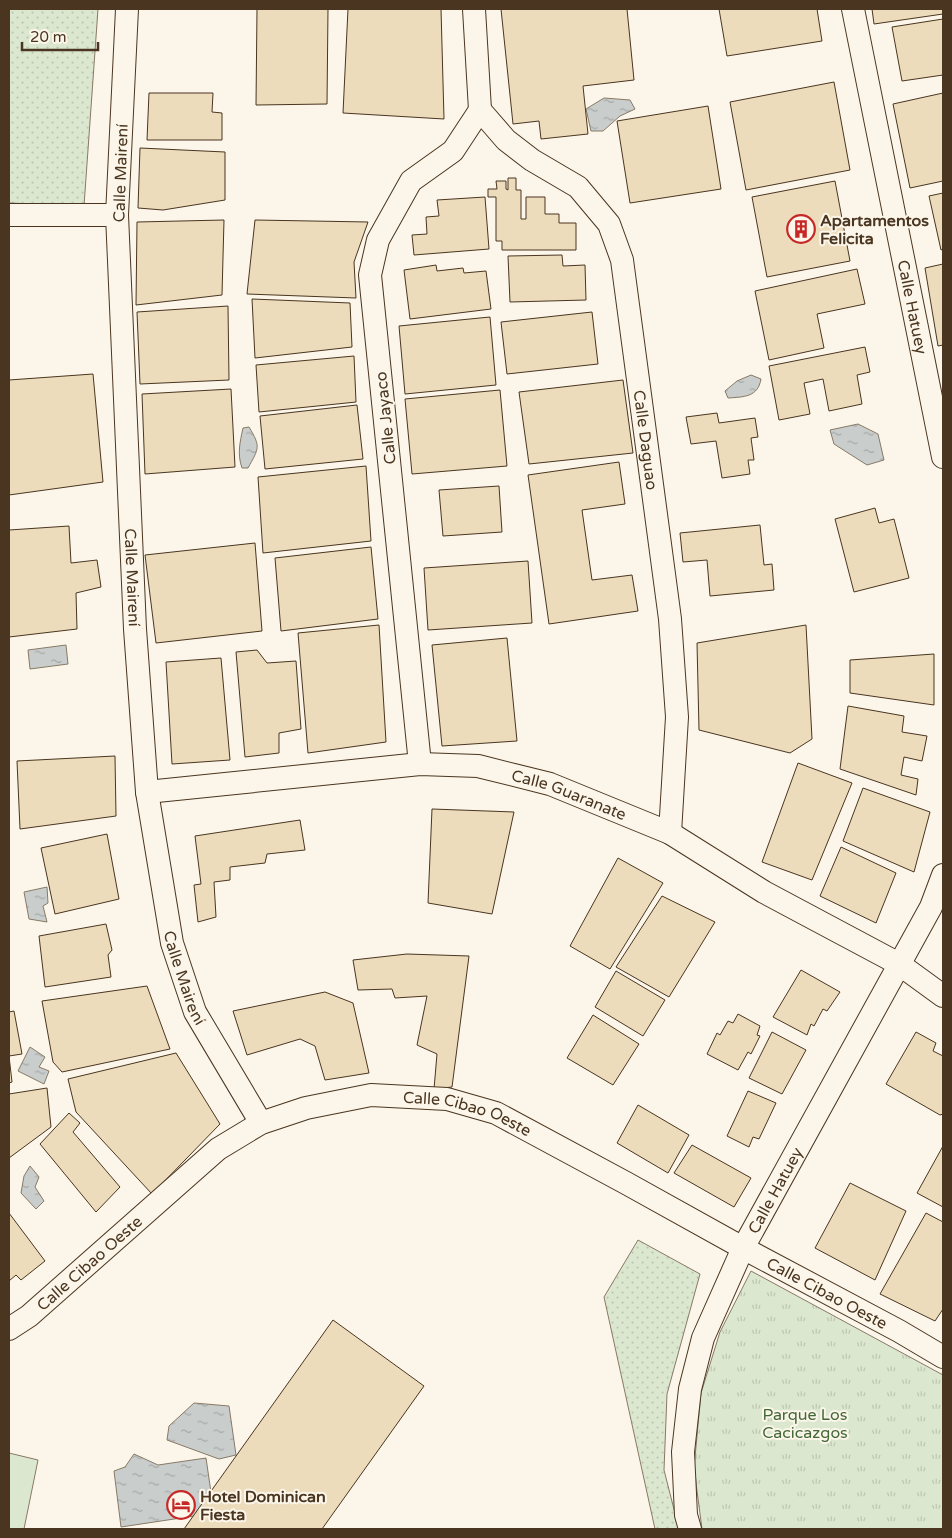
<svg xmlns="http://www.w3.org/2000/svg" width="952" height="1538" font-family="'Varela Round',sans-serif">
<defs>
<pattern id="grass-dots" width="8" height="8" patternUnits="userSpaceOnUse" patternTransform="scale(1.25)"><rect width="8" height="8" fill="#dce7d0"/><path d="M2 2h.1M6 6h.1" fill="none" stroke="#bec7b2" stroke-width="1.8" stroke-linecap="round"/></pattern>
<pattern id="park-tufts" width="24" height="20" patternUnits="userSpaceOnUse" patternTransform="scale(1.25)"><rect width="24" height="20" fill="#dce7d0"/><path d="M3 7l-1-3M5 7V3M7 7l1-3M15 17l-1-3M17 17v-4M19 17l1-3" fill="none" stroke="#bec7b2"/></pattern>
<pattern id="water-ripples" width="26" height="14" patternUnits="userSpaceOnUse" patternTransform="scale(1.25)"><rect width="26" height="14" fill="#c9cecd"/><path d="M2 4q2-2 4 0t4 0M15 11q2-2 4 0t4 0" fill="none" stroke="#a5a8a6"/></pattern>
</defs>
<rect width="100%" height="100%" fill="#fbf6e9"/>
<path fill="url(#grass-dots)" stroke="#887966" d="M9,9H98L84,206L9,203Z
M638,1240L700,1274L667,1394L664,1470L679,1529H655L604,1297Z"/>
<path fill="url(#park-tufts)" stroke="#887966" d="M751,1271L943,1375V1529H702L694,1468L701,1393L720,1332Z"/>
<path fill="#dce7d0" stroke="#887966" d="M9,1453L38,1460L24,1529H9Z"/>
<path fill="url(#water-ripples)" stroke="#887966" d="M604,98L630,100L635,109L620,116L603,131H591L586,109Z
M751,375L761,379C758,397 744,397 728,398L725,391L737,381Z
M858,424L878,434L884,460L867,465L834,444L830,430Z
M249,427C261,447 259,448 248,468H242C237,454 240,442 243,428Z
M66,645L68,664L30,669L28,650Z
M47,887L48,903L43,906L47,922L29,919L24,892Z
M30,1047L45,1057L39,1067L49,1071L44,1084L18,1071Z
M30,1166L39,1177L35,1187L44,1201L36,1209L21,1193L24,1176Z
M194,1403L229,1406L236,1455L219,1459L167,1440L169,1426Z
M134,1454L158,1465L206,1458L214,1513L121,1527L114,1471L125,1467Z"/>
<path fill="#ecdcbc" stroke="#4a3520" d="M257,9H328L327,104L256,105Z
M348,9H441L444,119L343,113Z
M501,9H627L634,80L583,86L588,134L541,139L539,121L513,124Z
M719,9H817L822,41L727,56Z
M872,9H943V14L874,24Z
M943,19V75L902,81L892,27Z
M834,82L850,170L746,190L730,102Z
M149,93H213L212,112L222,113V140H147Z
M943,93V181L910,188L893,104Z
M708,106L721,189L630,203L617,121Z
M140,148L225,152V200L163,210L138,208Z
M508,178H516V190H521V219H526V197H545V214H559V223H576V250H502V241H496V197H488V189H497L496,181H506V189L508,190Z
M835,181L850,261L767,277L752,197Z
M943,193V249L941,250L929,196Z
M485,197L489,249L414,255L412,235L427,234L426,217L439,216L437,200Z
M224,220L222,295L136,305L137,222Z
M255,220L368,222L354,262L356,298L247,294Z
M562,255L563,266L585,265L586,300L510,302L508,256Z
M943,264V345L938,346L925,268Z
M436,265L437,271L463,268L464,273L486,271L491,309L410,319L404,270Z
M857,269L865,304L817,314L824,348L769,360L755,291Z
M252,299L350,303L352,347L255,358Z
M228,306L229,380L140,384L137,312Z
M592,312L598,364L507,374L501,322Z
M490,317L496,385L405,394L399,326Z
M865,347L870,372L857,375L862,404L829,411L823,379L804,383L810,414L779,420L769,366Z
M354,356L356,402L259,412L256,365Z
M93,374L103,482L9,495V380Z
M623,380L633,453L529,464L519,392Z
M231,389L235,467L145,474L142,394Z
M500,390L507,466L412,474L405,399Z
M357,405L363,459L265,469L260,416Z
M717,413L719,423L755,418L758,437L751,438L754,460H748L750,474L722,478L716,441L691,444L686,417Z
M619,462L625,504L582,510L592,580L632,575L638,611L549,624L528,475Z
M366,466L371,541L263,553L258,477Z
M499,486L502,532L443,536L439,490Z
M875,508L879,523L894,519L909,578L854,592L835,519Z
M760,525L764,565L772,564L774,590L710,596L707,560L683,562L680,533Z
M69,526L71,563L97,560L101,587L76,593L77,629L9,637V530Z
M255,543L262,631L156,643L145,555Z
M371,547L378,619L281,631L275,558Z
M528,561L532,623L428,630L424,568Z
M379,625L386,742L308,753L298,633Z
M806,625L812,739L790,753L699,730L697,643Z
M507,638L517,741L442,746L432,645Z
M257,650L267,663L296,661L301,729L279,733V753L245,757L236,652Z
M934,654V705L850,693V660Z
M221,658L230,760L172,764L166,662Z
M848,706L904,716L902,732L927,736L922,761L904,757L901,775L918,779L916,795L840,769Z
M115,756L116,816L20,829L17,761Z
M798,763L852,783L812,880L762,862Z
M863,788L930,812L914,872L843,841Z
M432,809L514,812L492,914L428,903Z
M300,820L305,850L267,854L265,863L230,867V880L214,882L216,917L198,922L194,885L201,884L195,836Z
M107,834L119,899L55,914L41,848Z
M841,847L896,873L876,923L820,896Z
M618,858L663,883L610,969L570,946Z
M662,896L715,922L669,997L616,967Z
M106,924L112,950L108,955L111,977L45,987L39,936Z
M407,954L469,956L452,1087L434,1089L437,1054L417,1045L427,996L395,998L392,989L358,990L353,960Z
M801,970L840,992L827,1011L823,1009L814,1026L811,1024L807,1035L773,1017Z
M616,971L665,1000L643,1036L595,1007Z
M147,986L170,1049L62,1072L53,1062L42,1001Z
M325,992L353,1003L369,1073L325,1080L315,1046L300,1039L247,1055L233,1011Z
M14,1011L22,1054L9,1056L12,1082L9,1083V1012Z
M738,1014L760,1026L757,1035L760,1036L751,1054L748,1052L738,1070L707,1054L717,1033L720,1035L728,1021L733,1023Z
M593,1015L639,1044L613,1085L567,1058Z
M772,1032L806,1050L782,1094L749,1078Z
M916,1032L936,1043L933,1051L943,1056V1114L940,1115L886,1084Z
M176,1053L220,1124L152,1194L76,1112L68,1079Z
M47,1088L51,1127L9,1158V1094Z
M748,1091L776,1103L759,1139L753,1137L749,1147L727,1136Z
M638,1105L689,1135L668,1173L617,1143Z
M69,1113L80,1123L73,1132L120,1187L96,1212L40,1144Z
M692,1145L751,1178L734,1207L674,1173Z
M943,1146V1207L917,1193Z
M850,1183L906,1211L875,1280L815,1248Z
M9,1213L45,1261L21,1280L16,1275L9,1281Z
M926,1213L943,1222V1309L935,1321L880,1294Z
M333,1320L424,1386L322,1529H184Z"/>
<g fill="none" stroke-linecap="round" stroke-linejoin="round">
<defs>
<g id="minor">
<path id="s1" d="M127,9L117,215L135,629L147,792L172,943L195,1012L261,1123"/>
<path d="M474,9L480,110"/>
<path id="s2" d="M853,9L943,457"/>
<path id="s3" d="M480,110L506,140L532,160L578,187L609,224L622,260L670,619L677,717L670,833"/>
<path d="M9,215H117"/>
<path d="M420,764L370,275L378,240L411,181L453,151L480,110"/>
<path id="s4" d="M147,792L420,764L478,766L550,784L670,833L764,892L899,964L943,996"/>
<path id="s5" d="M9,1329L29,1316L218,1149L261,1123L306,1108L371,1095L447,1099L496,1113L626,1183L743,1248L899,1331L943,1357"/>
<path id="s6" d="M690,1529L686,1515L683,1452L690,1389L703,1338L743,1248L931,907L943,875"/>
</g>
</defs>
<use href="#minor" stroke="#4a3520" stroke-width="24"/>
<use href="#minor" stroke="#fbf6e9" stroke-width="22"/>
</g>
<defs>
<symbol id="building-ring" viewBox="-11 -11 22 22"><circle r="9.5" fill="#fbf6e9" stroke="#c62828" stroke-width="1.5"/><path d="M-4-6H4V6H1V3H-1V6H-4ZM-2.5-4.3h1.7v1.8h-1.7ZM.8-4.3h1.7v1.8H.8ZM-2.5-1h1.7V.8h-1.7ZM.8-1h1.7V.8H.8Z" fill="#c62828"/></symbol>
<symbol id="hotel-ring" viewBox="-11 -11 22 22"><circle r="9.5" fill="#fbf6e9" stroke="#c62828" stroke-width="1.5"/><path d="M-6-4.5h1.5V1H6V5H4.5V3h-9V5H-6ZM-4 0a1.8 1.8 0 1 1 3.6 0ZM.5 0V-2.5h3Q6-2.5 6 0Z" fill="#c62828"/></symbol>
</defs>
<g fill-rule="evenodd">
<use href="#building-ring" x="785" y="213" width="32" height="32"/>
<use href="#hotel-ring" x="165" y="1489" width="32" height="32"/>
</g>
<g text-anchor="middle" stroke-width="4" stroke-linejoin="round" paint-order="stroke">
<g font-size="16" fill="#4a3520" stroke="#fbf6e9">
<text transform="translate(120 173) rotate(-88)" y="6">Calle Mairení</text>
<text dy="6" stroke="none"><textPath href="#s2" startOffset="304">Calle Hatuey</textPath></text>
<text transform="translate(385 418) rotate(-96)" y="6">Calle Jayaco</text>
<text dy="6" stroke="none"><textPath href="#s3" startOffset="394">Calle Daguao</textPath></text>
<text dy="6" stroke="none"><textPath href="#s1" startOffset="569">Calle Mairení</textPath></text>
<text dy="6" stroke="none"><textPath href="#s4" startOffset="428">Calle Guaranate</textPath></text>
<text dy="6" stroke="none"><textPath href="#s1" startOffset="974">Calle Mairení</textPath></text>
<text dy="6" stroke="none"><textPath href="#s5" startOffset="539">Calle Cibao Oeste</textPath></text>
<text dy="6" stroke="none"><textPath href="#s6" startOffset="358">Calle Hatuey</textPath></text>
<text dy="6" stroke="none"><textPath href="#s5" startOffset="104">Calle Cibao Oeste</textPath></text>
<text dy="6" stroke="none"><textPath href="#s5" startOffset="944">Calle Cibao Oeste</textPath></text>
</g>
<g font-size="16" font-weight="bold" fill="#4a3520" stroke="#fbf6e9" text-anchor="start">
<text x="820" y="226">Apartamentos<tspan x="820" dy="18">Felicita</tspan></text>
<text x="200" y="1502">Hotel Dominican<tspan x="200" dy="18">Fiesta</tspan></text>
</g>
<g font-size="16" fill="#436837" stroke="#fbf6e9">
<text x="805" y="1420">Parque Los<tspan x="805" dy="18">Cacicazgos</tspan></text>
</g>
</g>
<rect width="952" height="1538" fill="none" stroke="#4a3520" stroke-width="20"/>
<path d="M22 42v8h76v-8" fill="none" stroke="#4a3520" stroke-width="2.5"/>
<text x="30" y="42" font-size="15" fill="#4a3520" stroke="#fbf6e9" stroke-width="4" paint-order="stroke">20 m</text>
</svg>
